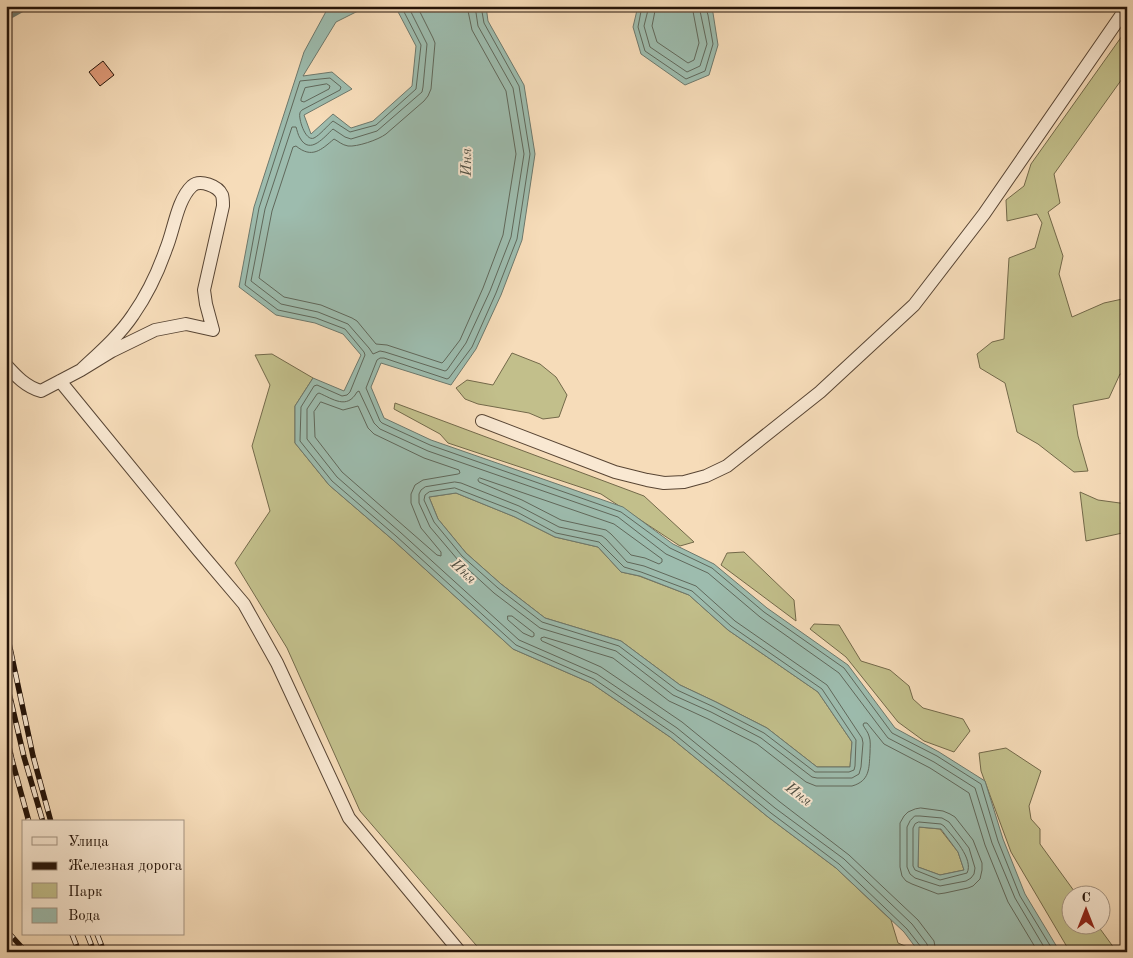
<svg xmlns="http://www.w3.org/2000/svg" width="1133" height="958" font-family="'Old Standard TT',serif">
<rect width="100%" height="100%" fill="#f6dcb9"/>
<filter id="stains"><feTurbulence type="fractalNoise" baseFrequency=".004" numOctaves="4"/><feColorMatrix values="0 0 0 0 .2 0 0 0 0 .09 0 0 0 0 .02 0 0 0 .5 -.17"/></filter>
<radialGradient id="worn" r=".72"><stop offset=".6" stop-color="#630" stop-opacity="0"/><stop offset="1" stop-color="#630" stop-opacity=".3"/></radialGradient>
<path fill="#c2bf8b" stroke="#73694a" d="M1127,29V72L1054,174L1060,203L1048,212L1063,256L1059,274L1072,317L1104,303L1127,298V375L1120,374L1109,398L1073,405L1078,436L1088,471L1074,472L1038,444L1017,432L1005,383L980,368L977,354L992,342L1004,339L1009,258L1035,248L1042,223L1037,214L1007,221L1006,200L1024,186L1031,164Z
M512,353L540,364L556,377L567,395L559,417L543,419L529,413L478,404L465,399L456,388L467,380L493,385Z
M272,354L313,378L295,406V443L329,485L393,540L513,649L591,683L670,737L768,817L836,868L891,920L898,943L919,952H482L360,811L287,648L235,563L270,511L252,446L270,385L255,355Z
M395,403L644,496L694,542L680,546L601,494L448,443L440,434L394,409Z
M1080,492L1098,500L1127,504V532L1086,541Z
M456,493L515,517L555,537L598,547L621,572L639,576L689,595L728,630L818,692L852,742L850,767H817L767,728L716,702L680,685L621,641L545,618L501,584L466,553L438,519L429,497Z
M744,552L794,600L796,621L721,565L727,553Z
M814,624L839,625L861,661L890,670L909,686L913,699L923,708L963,719L970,731L954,752L924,741L898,722L846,657L810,629Z
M1006,748L1041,771L1029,806L1031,819L1040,829V844L1077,895L1070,896V926H1098L1117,952H1070L1011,852L981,771L979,753Z
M918,827L940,829L958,852L964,870L940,875L918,867Z"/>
<path fill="#9dbcae" stroke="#6d786c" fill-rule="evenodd" d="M329,6H391L362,9L336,22L303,76L332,72L352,89L304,115L311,134L333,114L351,128L373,121L412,86L416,46L395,6H486L488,21L524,85L535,154L522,240L501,295L476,349L451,385L381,363L371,387L384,418L431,440L623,507L673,544L714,564L767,608L848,665L895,728L939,752L985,781L1003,839L1025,894L1060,952H919L904,932L836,868L768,817L670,737L591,683L513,649L393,540L329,485L295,443V406L313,378L344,391L361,355L343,334L315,323L276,315L239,287L254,207L304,52ZM456,493L515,517L555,537L598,547L621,572L640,576L689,595L728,630L818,692L852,742L850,767H817L767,728L716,702L680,685L621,641L545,618L501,584L466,553L438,519L429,497ZM919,827L941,829L958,852L964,870L940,875L918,867Z
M638,6H710L713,13L718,45L709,75L685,85L641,54L633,27Z"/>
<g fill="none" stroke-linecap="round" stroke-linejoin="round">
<path stroke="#60685b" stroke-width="1" d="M401,6L421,45L416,89L376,125L350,132L333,121C327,126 320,135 314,138C305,142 298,117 300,113C300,112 301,111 302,110L340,90L341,87L330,78L300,81L259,208L245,285L278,310L316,318L345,329L364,352L365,355L350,392L347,395L342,396L317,385L314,386L301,407L300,441L332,481L396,536L516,645L594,679L673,733L771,813L839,864L907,929L921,947L922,952
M408,6L427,44L423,87L422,92L377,131L351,139L345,137L333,129C325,136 310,156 300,138C298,135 297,130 296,127H292L265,209L251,281L281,304L318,312L348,324L369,348L373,354L380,351L385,352L445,371L447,370L466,343L490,291L511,237L524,154L513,88L478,26L475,6
M417,6L433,38L435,43L431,89L428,96L424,101L386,134C378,140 357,147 348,146C342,145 338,141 334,139C321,150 312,159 296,146L293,147L272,211L259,278L284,297L321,305L352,318L357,321L376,344L387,345L442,363L444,361L460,340L483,288L503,235L516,154L506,91L472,30L467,6
M481,6L484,23L519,86L530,154L517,239L496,293L472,347L449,378L447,379L384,358H380L377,360L366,388L380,421L382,423L430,445L621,512L670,548L712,568L764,612L844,668L892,733L937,756L981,784L998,841L1020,896L1054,952
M642,6L638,27L645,51L686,79L705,71L713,44L708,15L705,6
M649,6L644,26L650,47L687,72L700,66L707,44L699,6
M656,6L652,26L657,42L688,63L694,60L699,43L692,6
M327,84L330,86L329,89L304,102L301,101V99L305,88Z
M321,402L343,410L358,406L368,428L374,434L424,458L459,470L460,473L458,474L423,480L415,485L411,494V503L421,528L441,552V556L437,555L342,472L315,437L314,412Z
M480,478L614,524L662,559V562L659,564L645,558L631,555L611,534L606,530L561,520L522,500L479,482L478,480Z
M455,482L461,483L519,506L559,527L602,536L606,539L627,562L644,566L696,586L735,621L827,685L862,738L863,743L861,767L859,774L852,778H817L812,777L761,738L711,712L673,695L616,651L540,628L494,593L458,560L430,527L419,503V494L421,490L425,487Z
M455,488L517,512L556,533L599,542L624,567L641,572L692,591L731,626L822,689L856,740L855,766L854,770L849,772H815L764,733L714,707L677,690L619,646L542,622L498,588L462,556L434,522L424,500L425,495L429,492Z
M508,616H512L534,633V636L532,637L523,633L508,620Z
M921,808L943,811L950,814L955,817L973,840L982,863V870L980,879L973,886L968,888L945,893L938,894L912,884L906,881L902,876L900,867V823L904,816L908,812L915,809Z
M915,816H920L942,818L949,822L969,848L975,868L974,874L971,878L966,881L940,886L915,878L910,874L907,867V827L910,821Z
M919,822L941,824L944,826C953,837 974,859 967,873L940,880L915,870L913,866V828L915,824Z
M929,952L927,944L912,924L844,859L775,808L677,728L597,674L519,640L400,532L337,477L307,439V409L317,394L319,393C333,399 347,410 357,392L359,391L374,423L380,429L428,451L618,517L666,554L708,573L760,617L839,673L888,738L934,762L975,788L992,843L1015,898L1047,952
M936,952L934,941L918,920L849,855L780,802L682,722L601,667L542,641L541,640V638L544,637L613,658L669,701L708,719L757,744L806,782L816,786H852C870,781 869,768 870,753C870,747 871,741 869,736C868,732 865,729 863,725L864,723H867L884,744L930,768L969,793L985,845L1008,902L1038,952"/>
<path stroke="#6d786c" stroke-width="4.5" d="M6,19L29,6"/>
</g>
<path fill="#df9977" stroke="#241308" d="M103,61L114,75L100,86L89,72Z"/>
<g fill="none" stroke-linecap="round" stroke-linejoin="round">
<defs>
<path id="street" d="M6,365C16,376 26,387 41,391L81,370L112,351L155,330L186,324L213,330L206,304L204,290L223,206C223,203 223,198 222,195C218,186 200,179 192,186C177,200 174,230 166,249C158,272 147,295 133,315C119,336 99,353 81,370
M60,381L199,551L244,604L277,663L349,818L460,952
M482,421L615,472L647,480L664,483L684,482L706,476L727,466L820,392L914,305L984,214L1127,7"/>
</defs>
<use href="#street" stroke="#584534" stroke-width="14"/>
<use href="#street" stroke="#f9e8d2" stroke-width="12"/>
<defs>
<path id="rail" d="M6,629L33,756L51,822
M6,680L24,757L43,822
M6,733L12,760L29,822
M6,930L26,952
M72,934L79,952
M87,934L94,952
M97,934L104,952"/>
</defs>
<use href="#rail" stroke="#241308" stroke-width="5.5"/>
<use href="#rail" stroke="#f9e8d2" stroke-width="4" stroke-dasharray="11" stroke-linecap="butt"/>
</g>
<g text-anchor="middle" stroke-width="4" stroke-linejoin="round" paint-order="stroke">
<g font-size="15" font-style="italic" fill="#4e4e42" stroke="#f9e8d2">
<text transform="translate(466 162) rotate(-89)" y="5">Иня</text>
<text transform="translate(464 571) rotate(43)" y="5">Иня</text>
<text transform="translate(799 794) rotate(37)" y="5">Иня</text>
</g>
</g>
<rect width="1133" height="958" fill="none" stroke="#f6dcb9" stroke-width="25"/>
<rect x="8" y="8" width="1118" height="943" fill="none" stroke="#241308" stroke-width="2.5"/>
<rect x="12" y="12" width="1108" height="933" fill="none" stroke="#241308"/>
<rect x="22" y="820" width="162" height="115" fill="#f9e8d2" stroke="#a49381"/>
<rect x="32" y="837" width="25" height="8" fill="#f9e8d2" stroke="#a49381"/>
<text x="68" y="846" font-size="15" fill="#241308">Улица</text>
<rect x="32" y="862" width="25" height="8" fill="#241308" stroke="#a49381"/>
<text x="68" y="870" font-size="15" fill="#241308">Железная дорога</text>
<rect x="32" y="883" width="25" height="15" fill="#c2bf8b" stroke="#a49381"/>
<text x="68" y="896" font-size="15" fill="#241308">Парк</text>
<rect x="32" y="908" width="25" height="15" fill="#9dbcae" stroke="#a49381"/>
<text x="68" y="920" font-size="15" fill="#241308">Вода</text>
<g transform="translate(1086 910)"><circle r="24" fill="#f9e8d2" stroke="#a49381"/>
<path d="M0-4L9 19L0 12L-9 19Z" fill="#8f2418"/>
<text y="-8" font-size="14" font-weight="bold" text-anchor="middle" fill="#241308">С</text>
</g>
<rect width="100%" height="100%" filter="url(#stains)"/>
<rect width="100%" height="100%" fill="url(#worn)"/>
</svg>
